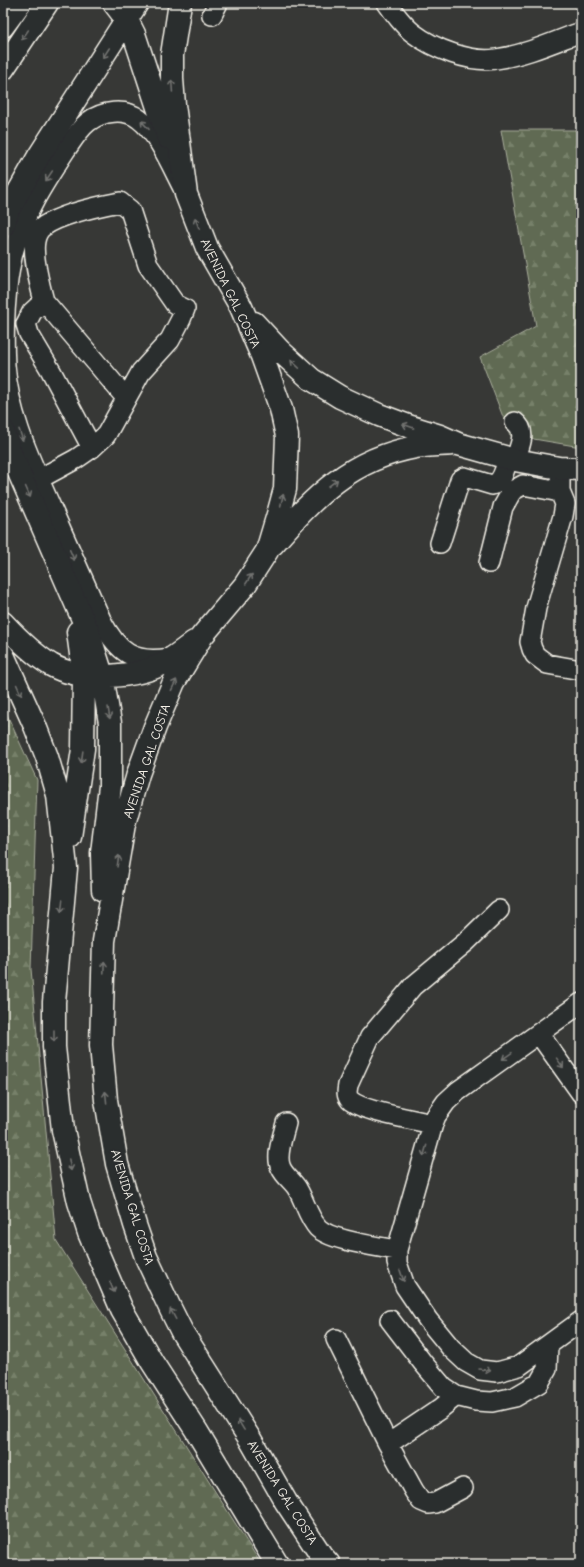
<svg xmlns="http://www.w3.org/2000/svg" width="584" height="1567" font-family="'Comic Neue',sans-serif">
<defs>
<pattern id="forest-firs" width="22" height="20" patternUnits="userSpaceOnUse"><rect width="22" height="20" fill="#606b52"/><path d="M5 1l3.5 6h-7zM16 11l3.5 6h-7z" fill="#77816b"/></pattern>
</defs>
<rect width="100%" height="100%" fill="#373836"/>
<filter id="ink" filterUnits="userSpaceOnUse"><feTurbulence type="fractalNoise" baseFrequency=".025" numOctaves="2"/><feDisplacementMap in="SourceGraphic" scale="8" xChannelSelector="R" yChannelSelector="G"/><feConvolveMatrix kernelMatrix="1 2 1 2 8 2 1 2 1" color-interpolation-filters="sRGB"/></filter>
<g filter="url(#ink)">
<path fill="url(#forest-firs)" stroke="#aaae9d" d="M501,130H581V447L510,435L480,357L536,326Z
M3,706L37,780L31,969L56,1240L261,1564H13L3,1552Z"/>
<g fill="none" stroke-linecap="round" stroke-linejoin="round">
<defs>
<path id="minor" d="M387,3C393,12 405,27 413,33C434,49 470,63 496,59C525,55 554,42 581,32
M212,15L218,3
M515,422C528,431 519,448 515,460
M92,448L51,371L29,334L26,324L32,312L44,301L126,398
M39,479L76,459L92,448L106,435L141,372L170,340L181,319L185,309L175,304L148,265L130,210L120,202C99,206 62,214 44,226C39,229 36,235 35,241C32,256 40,286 44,301
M560,492L565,504L563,516L536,608L530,642L532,649L535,655L547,664L581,670
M440,543L460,480L465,477L492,485C503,483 505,468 508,458
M489,563L503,507L512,491L523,485L560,492V480
M169,658C133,664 118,652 102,622C85,583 68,545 51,507C31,461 9,416 5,365C3,331 5,286 13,253C23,215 44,183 65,151C72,141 79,129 88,122C102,111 125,108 139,119C158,133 172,167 183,188
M581,1003L458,1091L446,1102L436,1116L433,1124L397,1250V1263L405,1286L428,1320L451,1348L466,1362L480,1370L497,1372L519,1366L581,1321
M539,1034L581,1093
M286,1123C283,1136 275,1156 281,1168C285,1177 294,1182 298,1190C305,1202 308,1217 318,1228C330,1240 378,1247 397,1250
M433,1124C415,1120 361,1111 350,1100C346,1095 347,1091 348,1085L370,1037L413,986L466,942L499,910
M390,1320L423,1363L444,1388L456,1396L476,1401L492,1402L515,1397L539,1383L547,1369L548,1346
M336,1339L388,1444L414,1491L421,1501L428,1504L435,1503L463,1488
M388,1444L440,1409L456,1396"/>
<path id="major" d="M114,3L127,20L134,34L168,138
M180,3L172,55V79L174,105L186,194L207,248L241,307L262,356L281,409L287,436L285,489L279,511L267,551L245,585L202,636L174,682L155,727L138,774L124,824L104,941L101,1045L106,1100L117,1164L135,1225L146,1257L171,1310L182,1332L250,1439L286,1502L321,1555L329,1564
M3,26L20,3
M3,69L47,3
M3,226L9,209L39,156L137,3
M254,323L280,351L311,379L340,397L379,415L411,427L440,436L458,444L515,460L559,468L581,469
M3,430L11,454L88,631L102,675L110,723V786L102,853L103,890
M273,544C315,496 350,459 416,447C428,445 440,445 452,444
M3,623C17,638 33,654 51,665C81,682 137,678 166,662C176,656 185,649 194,642
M3,655L35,726L47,757L58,795L66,868L54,1002V1047L63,1130L79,1202L89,1233L122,1310L152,1362L196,1430L277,1564
M70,837L83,749L84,676L78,632"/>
</defs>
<use href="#minor" stroke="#f4f1e8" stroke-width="22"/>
<use href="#major" stroke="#f4f1e8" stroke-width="25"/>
<use href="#minor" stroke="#2a2d2e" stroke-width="19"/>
<use href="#major" stroke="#2a2d2e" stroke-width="22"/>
</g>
<defs><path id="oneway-shaft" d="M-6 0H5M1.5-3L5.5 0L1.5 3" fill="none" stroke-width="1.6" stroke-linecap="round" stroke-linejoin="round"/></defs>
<g stroke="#71726f">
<use href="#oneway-shaft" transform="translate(25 35) rotate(124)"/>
<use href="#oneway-shaft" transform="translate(106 53) rotate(123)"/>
<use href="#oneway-shaft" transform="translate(172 86) rotate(-94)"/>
<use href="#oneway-shaft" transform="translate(145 125) rotate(-133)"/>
<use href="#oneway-shaft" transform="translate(49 176) rotate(124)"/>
<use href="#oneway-shaft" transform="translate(197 223) rotate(-111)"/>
<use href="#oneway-shaft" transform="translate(295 364) rotate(-137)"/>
<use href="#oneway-shaft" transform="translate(408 426) rotate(-160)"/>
<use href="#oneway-shaft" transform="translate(21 435) rotate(71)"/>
<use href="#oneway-shaft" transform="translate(333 483) rotate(-37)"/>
<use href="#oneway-shaft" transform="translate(28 492) rotate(66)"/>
<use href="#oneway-shaft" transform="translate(282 500) rotate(-77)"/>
<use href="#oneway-shaft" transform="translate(72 555) rotate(66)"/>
<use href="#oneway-shaft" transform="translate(249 579) rotate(-57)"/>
<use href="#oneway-shaft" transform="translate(174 685) rotate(-64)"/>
<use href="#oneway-shaft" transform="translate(19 690) rotate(66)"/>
<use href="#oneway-shaft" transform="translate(109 713) rotate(81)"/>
<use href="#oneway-shaft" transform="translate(82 757) rotate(98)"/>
<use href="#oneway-shaft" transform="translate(118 861) rotate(-81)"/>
<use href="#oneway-shaft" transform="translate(62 906) rotate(96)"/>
<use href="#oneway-shaft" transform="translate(104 967) rotate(-88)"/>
<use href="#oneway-shaft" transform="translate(54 1036) rotate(90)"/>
<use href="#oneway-shaft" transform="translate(507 1056) rotate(145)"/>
<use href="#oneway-shaft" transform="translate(560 1063) rotate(55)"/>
<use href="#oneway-shaft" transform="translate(106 1097) rotate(-96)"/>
<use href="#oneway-shaft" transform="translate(425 1151) rotate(106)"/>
<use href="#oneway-shaft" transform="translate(70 1165) rotate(79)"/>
<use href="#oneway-shaft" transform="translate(402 1276) rotate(71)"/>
<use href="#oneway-shaft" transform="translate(112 1287) rotate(67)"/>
<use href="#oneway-shaft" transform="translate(173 1314) rotate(-118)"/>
<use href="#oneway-shaft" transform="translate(485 1370) rotate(9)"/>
<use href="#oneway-shaft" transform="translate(241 1425) rotate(-122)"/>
</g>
</g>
<g text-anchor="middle" stroke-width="4" stroke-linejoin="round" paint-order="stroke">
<g font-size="13" fill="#f4f1e8" stroke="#2a2d2e">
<text transform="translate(231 293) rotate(64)" y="5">AVENIDA GAL COSTA</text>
<text transform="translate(146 761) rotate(-71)" y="5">AVENIDA GAL COSTA</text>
<text transform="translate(133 1207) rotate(73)" y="5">AVENIDA GAL COSTA</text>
<text transform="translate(283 1492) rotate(58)" y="5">AVENIDA GAL COSTA</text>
</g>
</g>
<rect width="584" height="1567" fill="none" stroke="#2a2d2e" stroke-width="16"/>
<rect x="8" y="8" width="568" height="1551" fill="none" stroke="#f4f1e8" stroke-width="1.5" filter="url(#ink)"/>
</svg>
